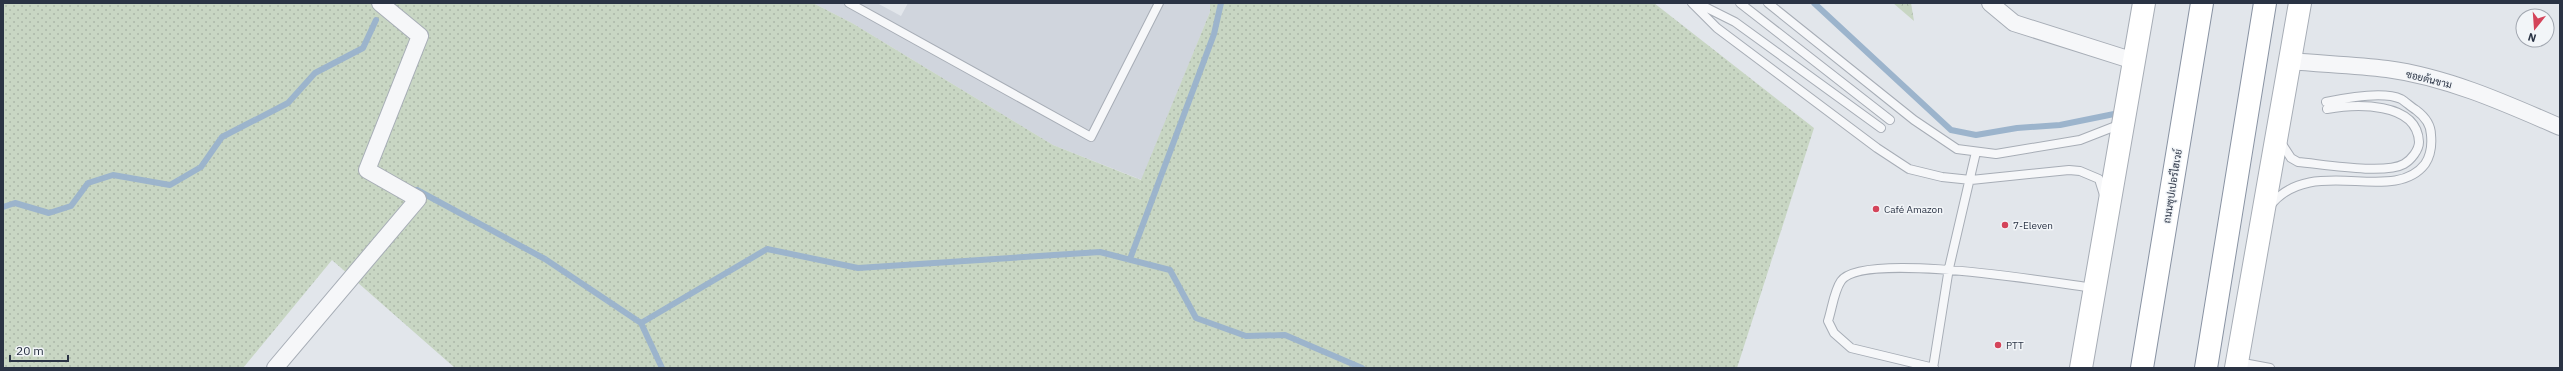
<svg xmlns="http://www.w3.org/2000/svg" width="2563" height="371" font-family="'IBM Plex Sans',Sarabun,sans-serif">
<defs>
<pattern id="grass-dots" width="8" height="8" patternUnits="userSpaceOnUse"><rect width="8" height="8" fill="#c8d6c3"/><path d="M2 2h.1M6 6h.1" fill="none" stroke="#acb8a9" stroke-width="1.8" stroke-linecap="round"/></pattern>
<pattern id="forest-crowns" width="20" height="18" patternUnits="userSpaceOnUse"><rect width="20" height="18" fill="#c8d6c3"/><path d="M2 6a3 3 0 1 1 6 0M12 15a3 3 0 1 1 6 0" fill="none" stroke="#acb8a9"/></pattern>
</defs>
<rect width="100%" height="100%" fill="#e2e6eb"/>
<path fill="#d0d5dd" d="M813,3H877L901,16L908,3H1210V12L1142,180L1053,145L852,23Z"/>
<path fill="url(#grass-dots)" d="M3,3H813L852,23L1053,145L1141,180L1210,12V3H1654L1814,128L1737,368H455L332,260L243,368H3Z"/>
<path fill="url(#forest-crowns)" d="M1893,3H1911L1914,21Z"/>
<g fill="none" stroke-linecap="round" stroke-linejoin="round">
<path stroke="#9cb4cc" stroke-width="6" d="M1814,3L1951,130L1976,135L2017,128L2060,125L2119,113
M417,190L545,259L641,323L767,249L858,268L1100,252L1170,270L1196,318L1246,336L1285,335L1362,368
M3,207L15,203L49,213L71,206L88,183L113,175L170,185L201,167L222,137L288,103L315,73L363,48L376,20
M1130,259L1214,34L1221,3
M641,323L662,368"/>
<defs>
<path id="lane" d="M849,3L1091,137L1159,3
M1692,3L1717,28L1877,148L1909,169L1942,177L1971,180L2069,170L2080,171L2099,179L2104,195
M1697,3L1735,22L1881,128
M1740,3L1890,120
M1768,3L1914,120L1957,149L1996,154L2080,140L2121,124
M2280,141L2291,158L2298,162C2322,164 2384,175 2404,164C2411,160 2419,150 2419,142C2417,101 2355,104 2327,109
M2270,206C2311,153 2393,206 2425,164C2431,155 2432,145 2431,135C2431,125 2424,116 2416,110C2411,107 2406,102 2401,99C2384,91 2345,98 2326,102
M2238,362L2270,368
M1933,368L1949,268L1976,152
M1934,368L1851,348L1834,333L1828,321C1832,309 1834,291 1841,281C1862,250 2055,283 2094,288"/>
<path id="street" d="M1990,3L2014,23L2134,61
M2290,61C2322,64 2355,65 2387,69C2447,77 2505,103 2560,127
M275,368L418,199L367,170L420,36L380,3"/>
<path id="secondary" d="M2081,368L2144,3
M2236,368L2300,3"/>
<path id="highway" d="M2142,368L2202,3
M2206,368L2265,3"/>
</defs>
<use href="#lane" stroke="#a7adb6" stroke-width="10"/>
<use href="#street" stroke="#a7adb6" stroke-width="18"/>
<use href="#secondary" stroke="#a7adb6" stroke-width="24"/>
<use href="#highway" stroke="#8993a3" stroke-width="24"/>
<use href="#lane" stroke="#f6f7f9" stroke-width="8"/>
<use href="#street" stroke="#f6f7f9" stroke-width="16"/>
<use href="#secondary" stroke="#fff" stroke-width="22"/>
<use href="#highway" stroke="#fff" stroke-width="22"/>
</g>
<g fill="#d4445a" stroke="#f2f5f8" stroke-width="1.5">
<circle cx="1876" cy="209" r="4"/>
<circle cx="2005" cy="225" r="4"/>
<circle cx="1998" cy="345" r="4"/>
</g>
<g text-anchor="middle" stroke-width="3" stroke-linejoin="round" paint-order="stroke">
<g font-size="10" fill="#2a3344" stroke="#f2f5f8">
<text transform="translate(2429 79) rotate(14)" y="4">ซอยต้นขาม</text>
<text transform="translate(2172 186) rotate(-81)" y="4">ถนนซุปเปอร์ไฮเวย์</text>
</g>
<g font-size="10" fill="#2a3344" stroke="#f2f5f8" text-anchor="start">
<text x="1884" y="213">Café Amazon</text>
<text x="2013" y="229">7-Eleven</text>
<text x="2006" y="349">PTT</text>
</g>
</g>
<rect width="2563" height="371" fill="none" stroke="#2a3344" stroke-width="8"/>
<g transform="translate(2535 28) rotate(197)"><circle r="19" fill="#f2f5f8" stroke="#a2a7b0"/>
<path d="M0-3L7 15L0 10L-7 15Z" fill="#d4445a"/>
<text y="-6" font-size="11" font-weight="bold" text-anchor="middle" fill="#2a3344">N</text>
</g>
<path d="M10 355v6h58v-6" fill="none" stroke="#2a3344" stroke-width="2"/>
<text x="16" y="355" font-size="12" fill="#2a3344" stroke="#f2f5f8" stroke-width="3" paint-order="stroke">20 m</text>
</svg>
